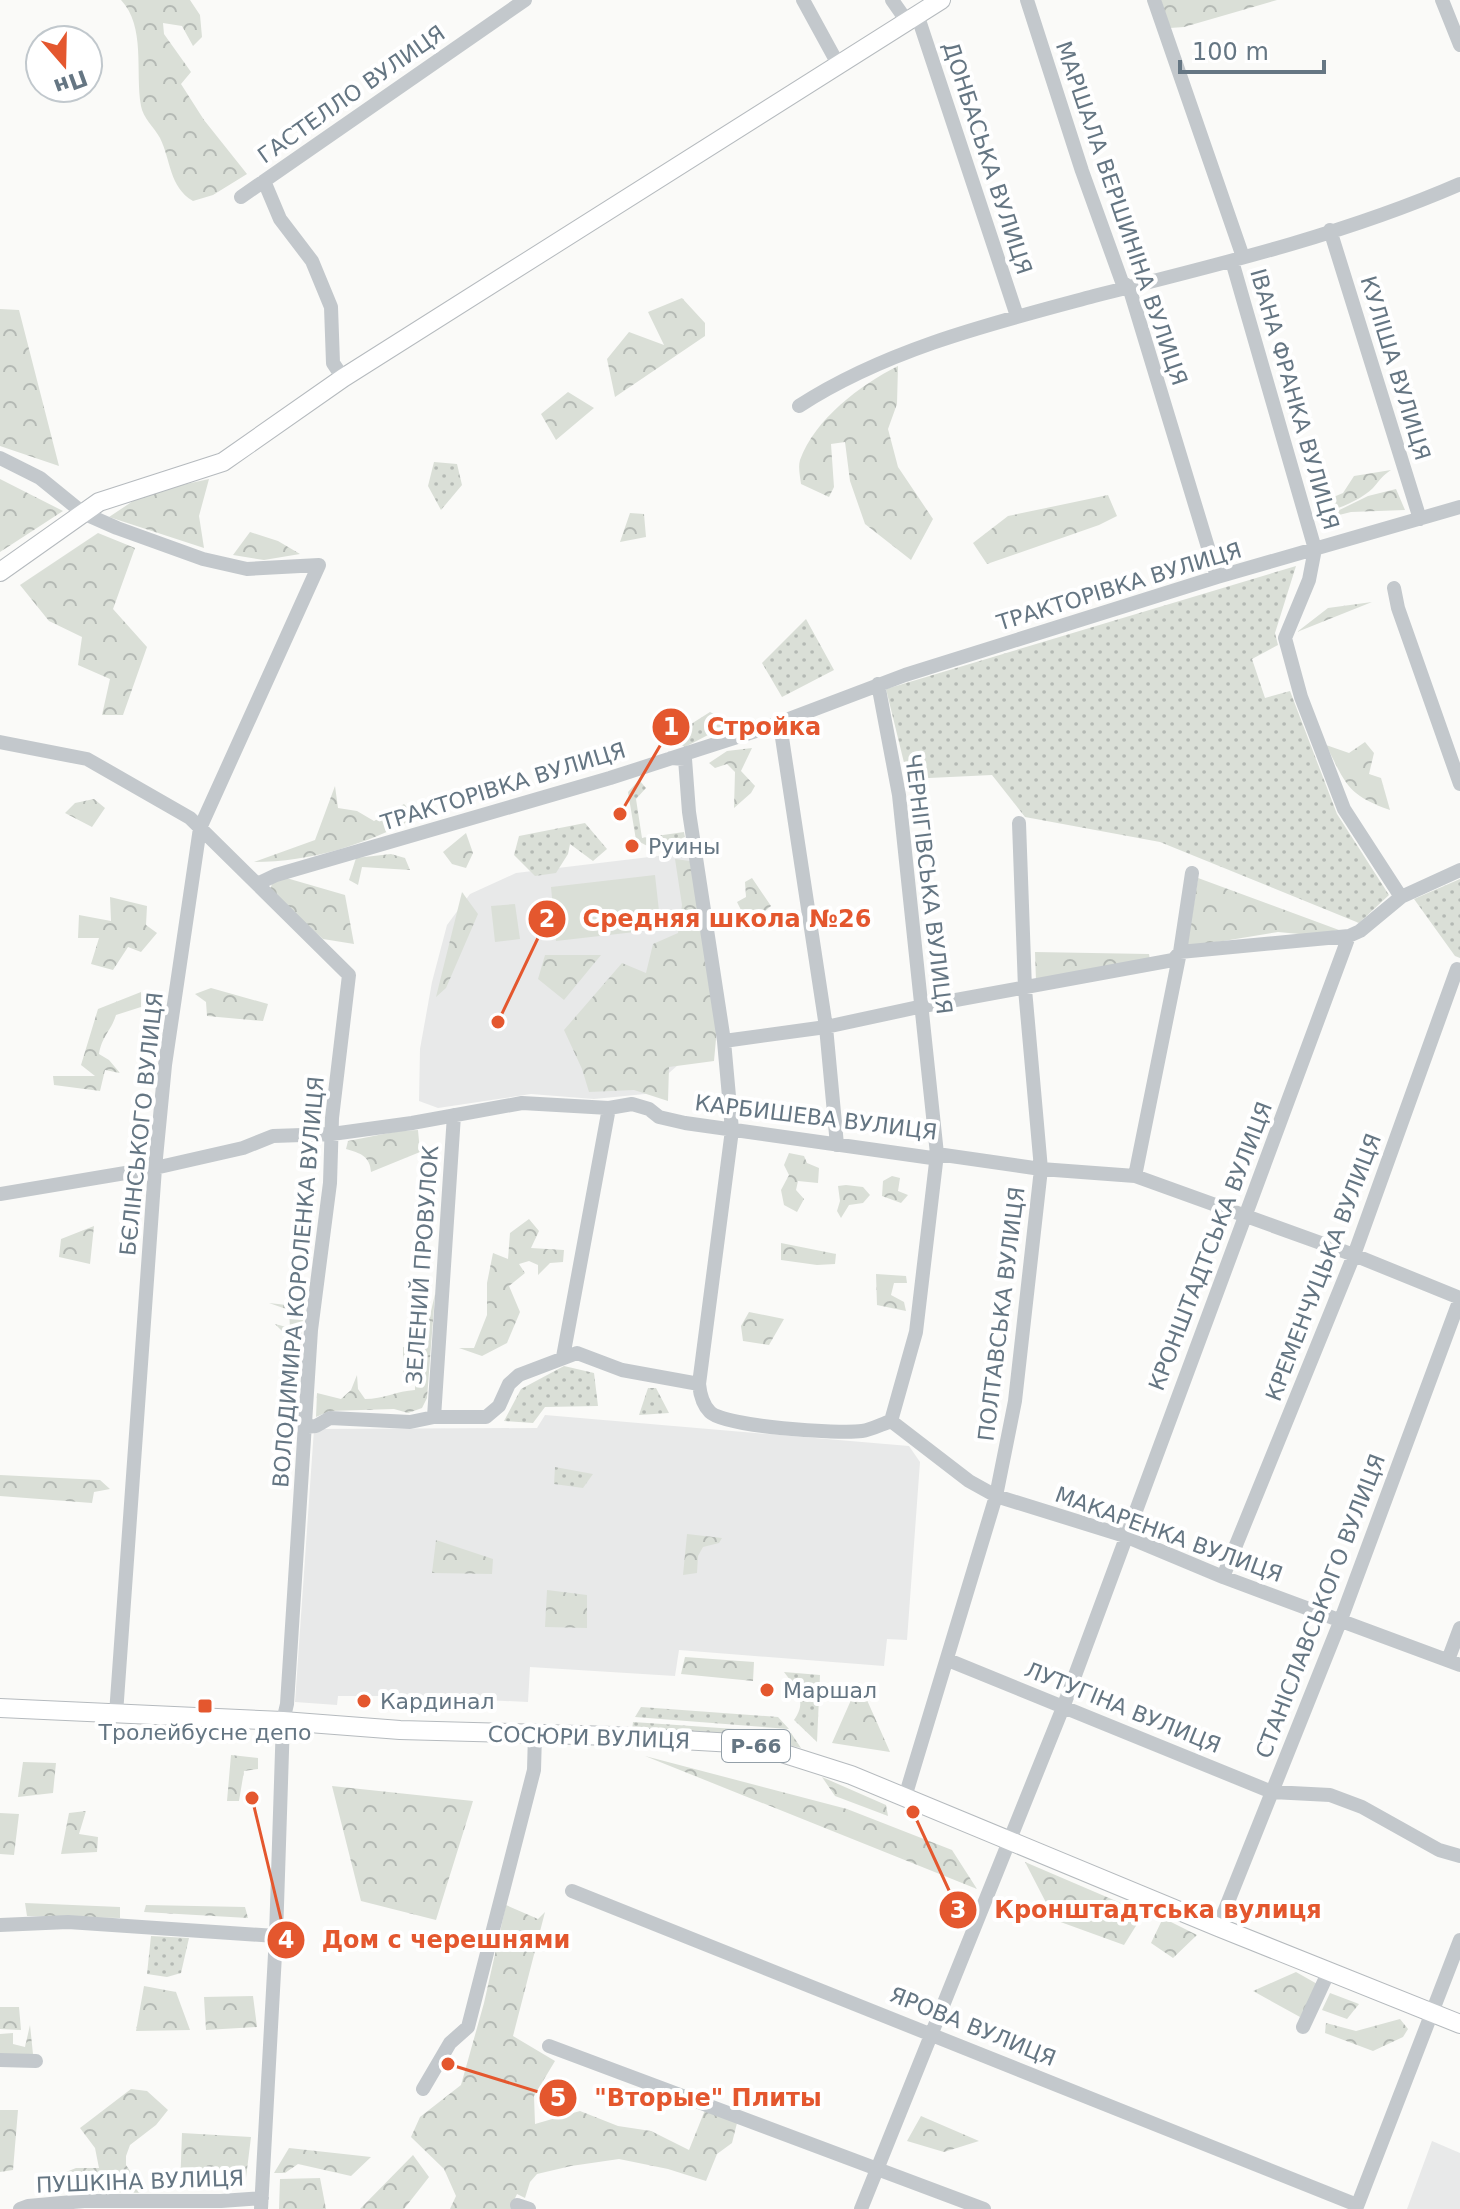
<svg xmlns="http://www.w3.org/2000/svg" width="1460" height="2209" font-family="'DejaVu Sans',sans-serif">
<defs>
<pattern id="grass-dots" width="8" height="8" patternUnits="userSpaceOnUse" patternTransform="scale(2)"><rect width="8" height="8" fill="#dadfd7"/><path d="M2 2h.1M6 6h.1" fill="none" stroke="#b4b9b4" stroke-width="1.8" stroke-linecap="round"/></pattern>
<pattern id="forest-crowns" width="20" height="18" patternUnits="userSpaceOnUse" patternTransform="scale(2)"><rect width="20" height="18" fill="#dadfd7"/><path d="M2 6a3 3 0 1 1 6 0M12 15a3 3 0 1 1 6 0" fill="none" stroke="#b4b9b4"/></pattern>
</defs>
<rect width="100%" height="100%" fill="#fafaf8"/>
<path fill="#e8e9e9" d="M691,852L719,1029L645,1094L594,1099L531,1094L438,1108L419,1101L420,1049L432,982L447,925L470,894L516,873Z
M545,1415L909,1446L920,1462L907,1640L887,1639L884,1666L679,1650L675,1676L530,1667L528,1702L399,1696H338L337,1705L295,1702L314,1429L537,1428Z
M1432,2141L1460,2153V2209H1407Z"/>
<path fill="url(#grass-dots)" d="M434,462L457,464L462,485L441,510L428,486Z
M1296,566L1275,633L1278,645L1252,659L1265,698L1290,691L1337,814L1389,895L1359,923L1160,842L1025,817L992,775L908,779L886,689Z
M806,619L834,670L782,697L762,663Z
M710,712L731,723L685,747L669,738Z
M639,780L646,788L636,799L642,838L684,832L685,837L653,849L636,840L628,792Z
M585,823L607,849L593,861L570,844L568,854L556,873L535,876L514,855L519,836Z
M1460,879V958L1455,956L1414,899Z
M564,1366L594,1373L598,1406L545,1407L533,1423L504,1421L521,1389Z
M648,1388H656L669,1413L639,1415Z
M555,1467L593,1474L583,1488L554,1484Z
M784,1672L820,1675L817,1742L794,1720C808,1701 796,1688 784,1672Z
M641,1707L778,1717L789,1729L635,1717Z
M633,1722L791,1733L801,1748L760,1738L632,1730Z
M151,1936L189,1938L181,1973L167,1977L147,1974Z"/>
<path fill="url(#forest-crowns)" d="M121,0H190L200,15L202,37L193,46L182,26L163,23L164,34L191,72L181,84L204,120L247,174L213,195L193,201C169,187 171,160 160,138C154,127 143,118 141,106C135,71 146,27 121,0Z
M1161,0H1277L1184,27L1170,28Z
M682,298L705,323V336L615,397L607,359L629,332L664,345L648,312Z
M0,309L19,310L59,466L0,446Z
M898,366L897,404L888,429L898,467L933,519L911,560L865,524L850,481L845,442L831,444L834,487L829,497L801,484C800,476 798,467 800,460C815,419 860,385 898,366Z
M568,392L594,408L556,440L541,414Z
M1391,470C1383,475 1379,481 1373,488C1360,501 1335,510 1319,514L1311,491L1324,485V501L1343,493L1354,476Z
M0,479L63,511L0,552Z
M209,479L199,516L204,548L109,517L136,499L177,486Z
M1396,489L1405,510L1351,512L1319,520L1368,496Z
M1108,495L1117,516L1099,525L987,564L973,543L1008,516Z
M630,513L644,514L646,537L620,542Z
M250,532L278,541L300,554L264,560L233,555Z
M98,533L135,548L113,609L147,647L123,715H102L110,679L78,665L82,637L49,621L20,585Z
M1372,602L1297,632L1328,608Z
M1365,742L1374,753L1369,774L1381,778L1390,810C1347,795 1346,784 1326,745L1349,753Z
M752,748L741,771L755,786L751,793L734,808L735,772L727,764L715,768L709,763L727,751Z
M335,786L338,808L357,811L374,821L404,804L417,817C367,844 311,862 254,862L315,840Z
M94,799L105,808L92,827L65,813L75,803Z
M466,833L473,853L466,868L452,864L443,852Z
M391,854L405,858L410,870L362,867L358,885L349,880L356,858Z
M675,859L690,861L717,1028L714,1061L669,1067L668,1101L634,1090L589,1092L582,1069L564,1030L622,963L646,973L653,944L678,933L682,905Z
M276,875L345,895L354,944L323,939L269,891Z
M752,878L771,906L758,917L743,914L737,902L746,897L745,882Z
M1198,878L1339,930L1310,935L1278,932L1187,947Z
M462,892L478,914L446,988L436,997Z
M110,897L147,906L146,925L157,933L141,952L128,947L113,970L91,964L99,938H78L79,915L111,921Z
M1035,952L1149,954L1150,960L1036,981Z
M545,955H601L564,1000L538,979Z
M211,988L268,1004L263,1021L207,1016L206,1002L195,994Z
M141,992V1007L116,1015C111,1031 102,1036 99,1054L109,1060L120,1073L105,1070L100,1091L54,1085L53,1076H95L81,1065L98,1009Z
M418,1130L420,1152L371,1172C370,1156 360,1153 346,1149L348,1141L399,1131Z
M789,1153L804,1156L807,1163L819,1168L818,1183L798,1181L796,1190L804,1199L797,1212L784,1205L781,1190L789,1175L784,1165Z
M892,1176L900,1178L898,1191L908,1195L901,1203L882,1196L883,1181Z
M846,1185L863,1187L870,1195L863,1203L849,1205L841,1218L837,1211L840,1201L838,1186Z
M529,1219L539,1231L531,1248L564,1250L563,1262L550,1263L538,1275V1265L529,1261L519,1264L525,1273L509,1286L520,1312L507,1343L482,1356L459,1348H474L487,1315V1283L493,1253L508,1259L510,1233Z
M94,1226L90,1264L59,1257L61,1239Z
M781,1243L836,1254L835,1264L817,1265L781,1260Z
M876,1274L906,1276L907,1283H894L891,1295L904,1302L906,1311L877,1305Z
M435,1294L427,1398L422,1408L408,1413L394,1409L330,1411L316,1417L317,1393L341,1399L351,1390L357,1375L358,1389L365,1399C383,1399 397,1391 415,1390V1377L403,1373V1347L414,1349L426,1333Z
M269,1303L304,1307L301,1342L289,1338L275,1324L290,1328L289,1310Z
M749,1312L784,1319L769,1345L743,1341L741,1326Z
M0,1475L100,1480L110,1489L94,1492L92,1503L0,1496Z
M687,1534L722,1538L719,1543L703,1547L698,1556L697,1573L683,1575Z
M436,1540L493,1559L492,1574L432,1573Z
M547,1590L587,1595V1628L545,1627Z
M685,1657L754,1662L753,1681L681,1674Z
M859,1682L890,1752L832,1743Z
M231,1755L258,1758V1769L244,1771L239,1801H227Z
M645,1756L847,1809L952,1850L977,1889Z
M23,1762L56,1763L53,1793L18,1797Z
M822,1777L886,1805L888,1816L835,1796Z
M332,1786L473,1801L436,1920L361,1901Z
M86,1811L79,1834L98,1837L97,1852L61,1854L69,1813Z
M0,1813L19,1814L14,1855L0,1854Z
M1025,1862L1144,1913L1124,1945L1055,1920Z
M25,1903L120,1907V1918L27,1916Z
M146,1905L245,1907L248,1918L144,1912Z
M506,1905L538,1919L545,1912L513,2036L555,2061L534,2096L535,2124L580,2111L618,2126L651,2131L689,2150L705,2110L737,2123L732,2143L717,2154L706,2181L668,2169L619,2159L571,2166L537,2174L530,2182L525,2198L517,2194L511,2207L513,2209H450L456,2196L444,2169L411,2137L420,2117L461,2085L484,2003Z
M1163,1918L1197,1935L1173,1958L1151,1943Z
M1296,1972L1319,1985L1300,2017L1253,1991Z
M144,1986L176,1992L190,2030L136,2031Z
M1330,1993L1359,2004L1347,2019L1322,2010Z
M253,1996L257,2027L206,2030L204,1997Z
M0,2007H19L21,2030L0,2029Z
M1400,2019L1408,2029L1403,2037L1373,2051L1325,2033L1326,2023L1356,2031Z
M30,2025L33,2054H0V2034L13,2033V2044L25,2047Z
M131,2089L147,2091L168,2110L156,2125L130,2145L126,2156V2165L145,2193L81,2191L80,2178L61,2174L76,2168H99L95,2148L80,2128Z
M0,2110H18L13,2170L0,2172Z
M921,2116L979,2141L944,2152L907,2141Z
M182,2133L251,2137L245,2186L180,2189Z
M289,2148L371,2157L351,2176L298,2164L285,2173H274Z
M413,2155L429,2177L404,2209H360Z
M320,2178L326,2209H279L280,2179Z"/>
<path fill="#dadfd7" d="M655,875L661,929L556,941L551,887Z
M515,904L520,939L495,942L491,906Z"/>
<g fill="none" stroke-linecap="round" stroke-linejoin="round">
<defs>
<path id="major" d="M0,572L99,502L223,462L343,378L941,0
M0,1708L283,1721L400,1730L612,1736L734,1743L766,1748L851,1775L1218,1927L1460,2024"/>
</defs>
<use href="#major" stroke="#b5babe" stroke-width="20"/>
<path stroke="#c3c8cc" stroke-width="14" d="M803,0L838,64
M892,0L906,20
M1027,0L1082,171L1122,282L1129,287L1217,577
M1154,0L1243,257
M1442,0L1460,45
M917,14L1017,316
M264,181L280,219L312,261L331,307L333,363L343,378
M241,197L525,0
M1330,230L1420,519
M799,406C887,349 993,323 1094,296C1217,265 1343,235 1460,184
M0,458L40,478L83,513L117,528L203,559L247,569L319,565L200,828L165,1065L155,1168L116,1714
M1394,588L1398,608L1460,784
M878,684L899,795L937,1154L916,1332L891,1421
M781,731L826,1027L837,1145
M0,742L87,759L190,818L257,884L276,875L610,778L765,728L905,675L1217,577L1460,507
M671,758L685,759L689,812L724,1041L732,1130L699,1384
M257,884L349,975L332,1118L330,1183L311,1330L287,1704L283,1721L276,1936L261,2209
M1401,897L1460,870
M724,1041L826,1027L923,1006L1173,960L1180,952L1349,936
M1135,1176L1180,952L1192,873
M0,1194L155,1168L243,1148L273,1136L332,1134L412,1123L522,1103L609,1108L632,1104L649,1109L659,1117L685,1123L932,1158L937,1154L1041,1169L1135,1176L1354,1255L1460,1298
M563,1357L609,1108
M434,1417L454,1115
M891,1421L969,1481L996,1496L1125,1536L1223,1577L1460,1665
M305,1427L316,1426L330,1418L410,1422L434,1417H486L499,1406L509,1384L519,1375L577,1353L622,1370L699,1384C700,1394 703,1405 710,1412C725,1427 839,1434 862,1431C871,1430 882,1424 891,1421
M1223,1577L1354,1255L1457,969
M948,1660L1272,1792L1330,1795L1362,1807L1439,1850L1460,1856
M1448,1660L1460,1628
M905,1797L996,1496L1015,1401L1041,1169L1025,989L1019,823
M572,1891L1357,2205
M0,1925L68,1922L276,1936
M1218,1927L1340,1622L1460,1299
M1303,2027L1329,1971
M549,2046L984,2209
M0,2060L36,2061
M423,2089L450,2043L468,2027L534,1770L535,1734
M517,2205L529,2209
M20,2209L28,2206L84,2201H221L262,2198
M861,2209L1064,1705L1349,936L1360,931L1401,897L1344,809L1301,697L1285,638L1309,580L1315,549L1232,261
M1356,2209L1460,1940"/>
<use href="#major" stroke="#fff" stroke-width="18"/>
</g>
<g fill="#e4572e" stroke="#fff" stroke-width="3">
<circle cx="632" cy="846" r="8"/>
<circle cx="767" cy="1690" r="8"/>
<circle cx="364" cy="1701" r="8"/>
<rect x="197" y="1698" width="16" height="16" rx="4"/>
</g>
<g text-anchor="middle" stroke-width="8" stroke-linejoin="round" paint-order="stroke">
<rect fill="#fff" stroke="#939fa8" stroke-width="2" x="722" y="1730" width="68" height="32" rx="6"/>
<g font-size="20" font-weight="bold" fill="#657683">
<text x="756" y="1753">Р-66</text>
</g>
<g font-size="22" fill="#657683" stroke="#fff">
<text transform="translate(351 94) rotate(-35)" y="8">ГАСТЕЛЛО ВУЛИЦЯ</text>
<text transform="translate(988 158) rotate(72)" y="8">ДОНБАСЬКА ВУЛИЦЯ</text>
<text transform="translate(1122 213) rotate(71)" y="8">МАРШАЛА ВЕРШИНІНА ВУЛИЦЯ</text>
<text transform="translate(1396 368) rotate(73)" y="8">КУЛІША ВУЛИЦЯ</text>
<text transform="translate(1295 399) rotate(74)" y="8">ІВАНА ФРАНКА ВУЛИЦЯ</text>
<text transform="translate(1119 586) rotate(-17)" y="8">ТРАКТОРІВКА ВУЛИЦЯ</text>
<text transform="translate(503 786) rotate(-17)" y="8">ТРАКТОРІВКА ВУЛИЦЯ</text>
<text transform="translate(929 884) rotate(83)" y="8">ЧЕРНІГІВСЬКА ВУЛИЦЯ</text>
<text transform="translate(816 1117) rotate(7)" y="8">КАРБИШЕВА ВУЛИЦЯ</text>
<text transform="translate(141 1124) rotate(-84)" y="8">БЄЛІНСЬКОГО ВУЛИЦЯ</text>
<text transform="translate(1210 1246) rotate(-69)" y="8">КРОНШТАДТСЬКА ВУЛИЦЯ</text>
<text transform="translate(422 1265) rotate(-86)" y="8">ЗЕЛЕНИЙ ПРОВУЛОК</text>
<text transform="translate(1323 1267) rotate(-69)" y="8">КРЕМЕНЧУЦЬКА ВУЛИЦЯ</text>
<text transform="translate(298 1282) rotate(-85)" y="8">ВОЛОДИМИРА КОРОЛЕНКА ВУЛИЦЯ</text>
<text transform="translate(1001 1314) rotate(-83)" y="8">ПОЛТАВСЬКА ВУЛИЦЯ</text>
<text transform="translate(1169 1534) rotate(20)" y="8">МАКАРЕНКА ВУЛИЦЯ</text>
<text transform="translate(1320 1606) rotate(-69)" y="8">СТАНІСЛАВСЬКОГО ВУЛИЦЯ</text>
<text transform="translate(1123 1707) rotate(22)" y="8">ЛУТУГІНА ВУЛИЦЯ</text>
<text transform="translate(589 1737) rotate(2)" y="8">СОСЮРИ ВУЛИЦЯ</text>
<text transform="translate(973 2026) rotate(22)" y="8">ЯРОВА ВУЛИЦЯ</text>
<text transform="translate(140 2181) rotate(-2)" y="8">ПУШКІНА ВУЛИЦЯ</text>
</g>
<g font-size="22" fill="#657683" stroke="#fff" text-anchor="start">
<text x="648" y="854">Руины</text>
<text x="783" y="1698">Маршал</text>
<text x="380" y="1709">Кардинал</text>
<text x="205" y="1740" text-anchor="middle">Тролейбусне депо</text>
</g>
</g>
<path fill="none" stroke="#e4572e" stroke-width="3" d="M620 814L671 727M498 1022L547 919M913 1812L958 1910M252 1798L286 1940M448 2064L558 2098"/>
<g fill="#e4572e" stroke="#fff" stroke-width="3">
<circle cx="620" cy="814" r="8"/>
<circle cx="498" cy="1022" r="8"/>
<circle cx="913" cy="1812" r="8"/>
<circle cx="252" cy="1798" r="8"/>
<circle cx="448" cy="2064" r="8"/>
<circle cx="671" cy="727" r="20"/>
<circle cx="547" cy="919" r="20"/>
<circle cx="958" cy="1910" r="20"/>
<circle cx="286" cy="1940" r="20"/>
<circle cx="558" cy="2098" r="20"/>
</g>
<g font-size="24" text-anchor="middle" font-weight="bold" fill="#fff">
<text x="671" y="735">1</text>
<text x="547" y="927">2</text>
<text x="958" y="1918">3</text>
<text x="286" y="1948">4</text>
<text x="558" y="2106">5</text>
</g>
<g font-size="24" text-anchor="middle" font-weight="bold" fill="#e4572e" stroke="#fff" stroke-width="8" stroke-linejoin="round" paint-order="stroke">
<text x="764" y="735">Стройка</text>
<text x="727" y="927">Средняя школа №26</text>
<text x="1158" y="1918">Кронштадтська вулиця</text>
<text x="446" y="1948">Дом с черешнями</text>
<text x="708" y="2106">"Вторые" Плиты</text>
</g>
<g transform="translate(64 64) rotate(160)"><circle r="38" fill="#ffffff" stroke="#c1c8cd" stroke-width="2"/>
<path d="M0-6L14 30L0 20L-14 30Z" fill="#e4572e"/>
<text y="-12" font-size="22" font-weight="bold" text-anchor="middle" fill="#657683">Пн</text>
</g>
<path d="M1180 60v12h144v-12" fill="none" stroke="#657683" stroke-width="4"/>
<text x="1192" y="60" font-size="24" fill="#657683" stroke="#ffffff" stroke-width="6" paint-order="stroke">100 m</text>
</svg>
